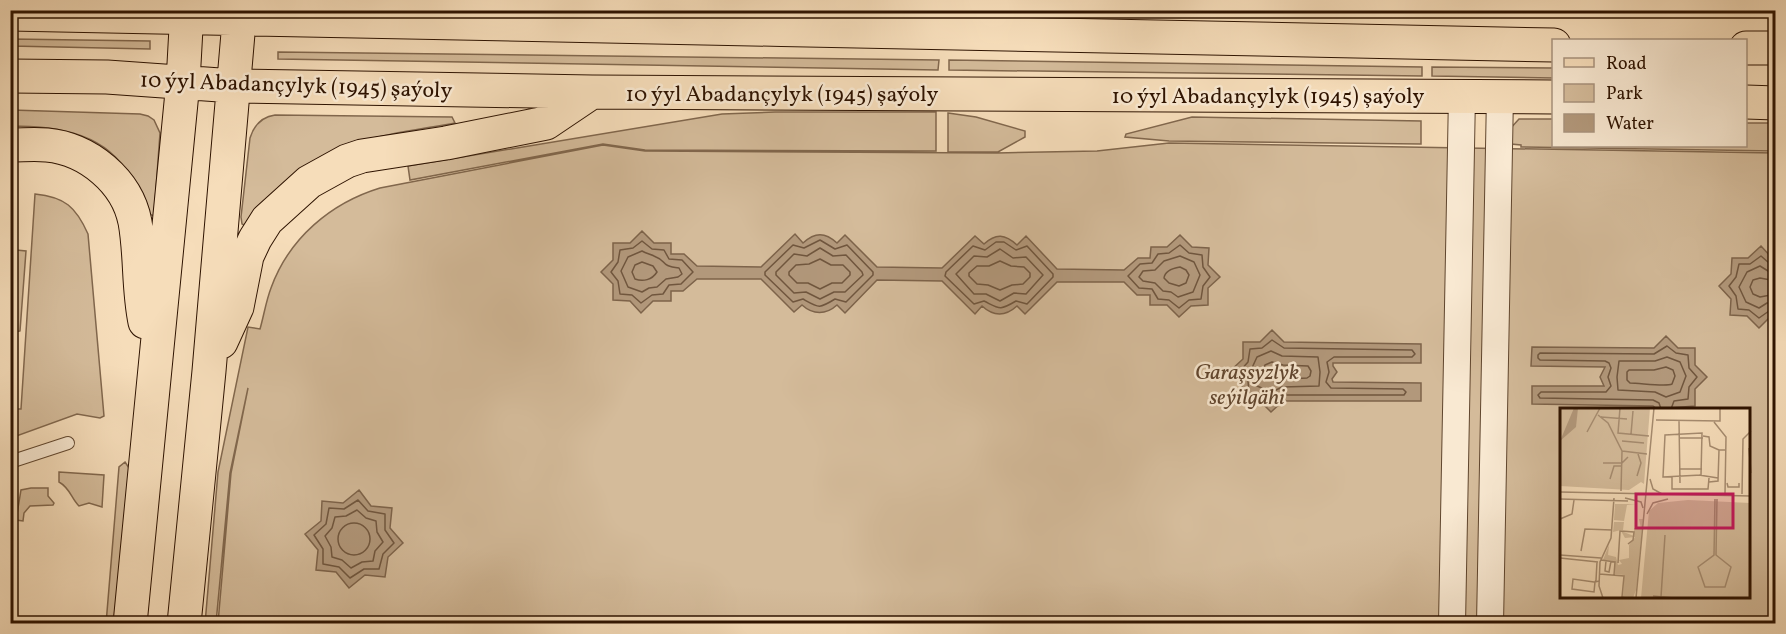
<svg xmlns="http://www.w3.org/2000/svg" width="1786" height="634" font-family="Vollkorn,serif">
<rect width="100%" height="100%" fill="#f6ddba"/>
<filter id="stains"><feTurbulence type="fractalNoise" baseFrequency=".00333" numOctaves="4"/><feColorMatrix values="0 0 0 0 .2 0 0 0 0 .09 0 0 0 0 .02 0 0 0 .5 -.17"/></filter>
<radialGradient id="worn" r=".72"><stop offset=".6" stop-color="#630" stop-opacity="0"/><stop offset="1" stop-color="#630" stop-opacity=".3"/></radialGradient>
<path fill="#d4bb9a" stroke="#81674d" stroke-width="1.5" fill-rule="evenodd" d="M11,39L150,41V49L11,46Z
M278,52L939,60L938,70L278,59Z
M949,60L1422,67V76L949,70Z
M1432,67L1553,68V78L1432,76Z
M11,110L140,114L148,116L154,120L160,133L154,216L149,214C141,199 134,182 125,169C100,131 51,126 11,126Z
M775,112H936V151L645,150L603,144L410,180L408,166L722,114Z
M948,113L976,117L1025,131V137L998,152H948Z
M275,115L452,117L455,123C400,133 342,137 296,173C279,186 261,216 244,225L242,224L241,217L250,138C254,125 261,117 275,115Z
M1192,117L1421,121V144L1169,141L1125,137L1126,134Z
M1519,119H1553L1554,146H1746V123H1775V151L1521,147V145L1511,144L1509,130Z
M1169,143L1775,153V623H218L231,473L248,388L230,473L216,623L205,624L218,472L248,327L260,329C264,315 266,301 271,288C289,238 331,203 380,188L603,145L645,151L997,153L1097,151ZM1561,409H1748V596H1561Z
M35,194C65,197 76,207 88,234L104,416L100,418L77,414L11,438V409H21Z
M16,250L26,251L20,331L11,333V253Z
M125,462L129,468L116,623L106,624L119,467Z
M59,472L104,475L102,507L89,503L79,506C71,498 70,488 59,482Z
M31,488H48V496L54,503L53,505L30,506L24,513L23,521L16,520L21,490Z"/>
<path fill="#b2987b" stroke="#7d634a" stroke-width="1.5" d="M642,231L654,243H671V254H684L697,266L761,267L795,234L803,243C815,232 825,232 837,243L845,235L877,267L942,268L975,236L984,244C996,233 1005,234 1017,245L1026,236L1057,269L1124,270L1138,258H1150L1151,247H1167L1180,235L1192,247L1209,248L1208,265L1220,277L1208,288V305L1191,306L1179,317L1167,305H1150V295H1137L1124,282H1057L1025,314L1017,306C1006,316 994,317 982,306L975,314L942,281L877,280L845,313L837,305C826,315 813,315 802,305L794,312L761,279H697L683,291H671V301H653L641,313L630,301L613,300V284L601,272L613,260V243H630Z
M1761,246L1772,258H1775L1776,316H1771L1759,328L1747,316L1730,315L1731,299L1719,286L1731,274L1732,258H1748Z
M1272,330L1284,342L1421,344V363H1333V366L1337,372L1332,379L1333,382L1421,383V401H1283L1271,412L1259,400H1242V383L1230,371L1243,359V342H1260Z
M1666,336L1678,348H1695V365L1707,377L1695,389V406L1657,409L1653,406L1532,404V386H1604L1600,377L1605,367L1531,366L1532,347L1654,348Z
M359,490L371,506L392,508L390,528L403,543L388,557L385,577L365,575L349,588L336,572L316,570L318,550L305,534L321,521L322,501L343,503Z"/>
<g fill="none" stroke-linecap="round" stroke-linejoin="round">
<path stroke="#70563e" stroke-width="1.5" d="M820,240L835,249L847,245L873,272V275L846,302L835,299C819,309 819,308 803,299L793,302L765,275V272L793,245L804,248Z
M642,241L652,249L664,250L669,259L682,260L693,272L681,284L669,285L663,294L652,295L641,303L632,295L620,294L618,281L611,272L618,262L620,250L633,248Z
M996,242H1004L1016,250L1027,246L1053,274V277L1027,304L1016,301C999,311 1000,309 984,301L974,304L945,276L946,272L973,246L985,250Z
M1180,245L1189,253L1202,255L1203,267L1210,277L1203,286L1201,299L1189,300L1179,308L1169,300L1158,299L1152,289L1139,288L1128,276L1140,264L1152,263L1158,254L1169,253Z
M820,248L833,256L846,255L862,272L863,275L845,292H834L820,299L806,292L794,293L776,275V272L794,254L807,256Z
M1000,249L1013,258L1026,257L1043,275L1026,294L1014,293L1000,301L986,294H974L956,274L974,256L987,257Z
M642,251C647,254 651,254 656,257C667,261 660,266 679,268L682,274L678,277L666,279L657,287L649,288L642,292L628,287L621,271L628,257Z
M1180,256L1194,262L1200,275L1193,292L1178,297L1171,292L1163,291L1155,283L1143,281L1139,277L1143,271L1155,270L1164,261Z
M820,259L831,265H843L850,272V275L842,283H832L820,289L808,283H797L789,275V272L796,265L809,264Z
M1000,261L1011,266L1024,267L1030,273V277L1023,284L1012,285L1000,290L988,285L977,284L969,276V273L977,266H989Z
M642,262L653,266L657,272C652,280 643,282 635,279L632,272L635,265Z
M1776,264L1769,263L1761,256L1750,264H1739L1736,277L1729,286L1736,296L1738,309L1749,310L1759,318L1769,311L1776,310
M1180,267L1186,270L1189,275L1186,283L1179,286L1169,283L1164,278C1165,270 1174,268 1180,267Z
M1776,272L1768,271L1760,266L1747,272L1739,287L1746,302L1759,308L1767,303H1776
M1776,281L1760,278L1753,280L1750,287L1753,294L1760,297L1776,294
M1272,340L1284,348L1412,350L1415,354L1412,357H1334L1327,362L1329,372L1326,382L1331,388L1403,389L1406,392L1404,395H1283L1271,402L1262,395L1249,393L1248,381L1240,371L1248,362L1250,349L1262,348Z
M1271,351L1282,356L1318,357L1320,372L1319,386L1282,387L1272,392L1257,386L1251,370L1257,357Z
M1667,357L1680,362L1686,376L1680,392L1666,397L1655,392L1618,390L1617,377L1619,361H1655Z
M1272,362L1283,365L1308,366L1311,371L1310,376L1307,378C1296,378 1273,382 1265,378L1262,371L1265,365Z
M1666,367L1673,370L1675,376L1672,384C1666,387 1640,383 1630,383L1627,380V372L1629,370H1654Z
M1661,409L1659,403L1653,400L1540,398L1538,395L1541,392H1606L1611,386L1608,377L1611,368L1609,363L1605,361L1540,360L1538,358V355L1540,353L1654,354L1667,346L1676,353L1688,355L1689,368L1697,377L1689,387L1688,399L1674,401L1671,409
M358,500L368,511L385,514V530L394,543L383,554L379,569H364L350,578L339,567L323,564V549L314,535L326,524L329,508L344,509Z
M357,510L366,518L376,521L377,532L383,542L375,551L373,561L362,562L351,568L342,560L332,557L331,547L325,536L332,528L335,517L346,516Z
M338 539a16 16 0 1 1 32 0a16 16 0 1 1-32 0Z"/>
<defs>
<path id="lane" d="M10,462L68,443"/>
<path id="street" d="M1452,624L1462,95
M1490,624L1500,95"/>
<path id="primary" d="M10,14C525,24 1039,35 1554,45
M1746,48H1776
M10,76L107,77L234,86L592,92L1554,97
M1746,102L1776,103
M10,145C23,145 35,144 47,145C88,149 127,181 135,222C141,255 138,289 145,322
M221,342L237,307L247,256L255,239L267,220L309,182L347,161L362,156L446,143L546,123L592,92
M130,624L183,82L187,10
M184,624L209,371L240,10"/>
</defs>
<use href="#lane" stroke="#60462e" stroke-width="14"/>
<use href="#street" stroke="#60462e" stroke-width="28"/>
<use href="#primary" stroke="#2e1300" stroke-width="35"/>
<use href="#lane" stroke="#f9e9d2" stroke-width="12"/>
<use href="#street" stroke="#f9e9d2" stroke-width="26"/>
<use href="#primary" stroke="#f6ddba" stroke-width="33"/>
</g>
<g text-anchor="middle" stroke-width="5" stroke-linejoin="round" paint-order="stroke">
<g font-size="22" fill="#2e1300" stroke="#f9e9d2">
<text transform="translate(296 84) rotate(2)" y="8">10 ýyl Abadançylyk (1945) şaýoly</text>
<text x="782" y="101">10 ýyl Abadançylyk (1945) şaýoly</text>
<text x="1268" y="103">10 ýyl Abadançylyk (1945) şaýoly</text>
</g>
<g font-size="22" font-style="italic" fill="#60452e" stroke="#f9e9d2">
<text x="1247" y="379">Garaşsyzlyk<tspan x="1247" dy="25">seýilgähi</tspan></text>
</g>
</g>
<g transform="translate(1560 408)">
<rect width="190" height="190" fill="#f6ddba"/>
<path d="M0,0H90L84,76L81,74L69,82L0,78ZM128,92L190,95V190H81L89,103L98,95ZM55,96H76L67,97L64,113L54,112ZM79,111H83L76,182L73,190H68L63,189L64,167L55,166V153L43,152L49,137L48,147L56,149L58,157L62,156L59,152L69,150V137L75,129L65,130L61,123L74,128V124L61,122L53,124L54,114H64L63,122L74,124V120H81Z" fill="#d4bb9a"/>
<path d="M14,0H18L16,19L0,33Z" fill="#b2987b"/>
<path fill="none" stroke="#a68c70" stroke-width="1.5" d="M60,0L58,25L89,28M38,7L48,15L62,43L61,83M41,9L67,11M96,12L160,13V0M119,13L120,75M154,14L166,29L165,86M27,24L40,0M142,25L141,67L103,69L105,27ZM71,26L73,3M143,28L149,29L150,38L159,42M120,30H143M62,33L84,35M189,40L191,65M62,43L87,46M43,55H62L68,49M119,61H142M139,67L158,70M77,68L81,55L78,46M112,69V81H148L149,70M50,71L54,58H62M90,71L93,81L102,86M149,74L158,73L159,42H165M167,75L168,79H179V75M0,84L191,88M182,86L183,31L191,23M65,90L81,94L83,100M0,91L68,93M155,91L154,147L138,159L145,179H165L171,159L156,147L157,91M87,106L93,95L108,91M0,111L12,106L14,92M21,143L25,121L52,122M0,147L41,150M0,150L38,154M41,152L55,154L54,167M46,153L45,163L49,164L51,153M37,154L36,172L35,174L34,184L12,181L13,171L34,174H35L39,173M58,155L60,123L74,124L73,132L68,136M39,166L64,168L62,189L65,190M93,188L114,190M101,189L105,127M43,190L39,178L40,154L51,130L54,90M76,190L94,0"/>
<path fill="#c2185b" fill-opacity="0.15" stroke="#c2185b" stroke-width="3" d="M76,86H173V120H76Z"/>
<rect width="190" height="190" fill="none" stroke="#2e1300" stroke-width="3"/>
</g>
<rect width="1786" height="634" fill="none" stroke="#f6ddba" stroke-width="36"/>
<rect x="12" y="12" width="1762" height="610" fill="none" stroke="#2e1300" stroke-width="3"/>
<rect x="18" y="18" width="1750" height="598" fill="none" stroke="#2e1300" stroke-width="1.5"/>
<rect x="1552" y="39" width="195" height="108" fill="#f9e9d2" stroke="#a8937e" stroke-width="1.5"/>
<rect x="1564" y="58" width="30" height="9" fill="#f6ddba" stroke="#a8937e" stroke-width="1.5"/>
<text x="1606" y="69" font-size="18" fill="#2e1300">Road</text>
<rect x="1564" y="84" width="30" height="18" fill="#d4bb9a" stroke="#a8937e" stroke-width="1.5"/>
<text x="1606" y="99" font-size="18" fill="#2e1300">Park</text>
<rect x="1564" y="114" width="30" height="18" fill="#b2987b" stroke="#a8937e" stroke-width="1.5"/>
<text x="1606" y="129" font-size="18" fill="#2e1300">Water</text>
<rect width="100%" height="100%" filter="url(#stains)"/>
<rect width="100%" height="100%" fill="url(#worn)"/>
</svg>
